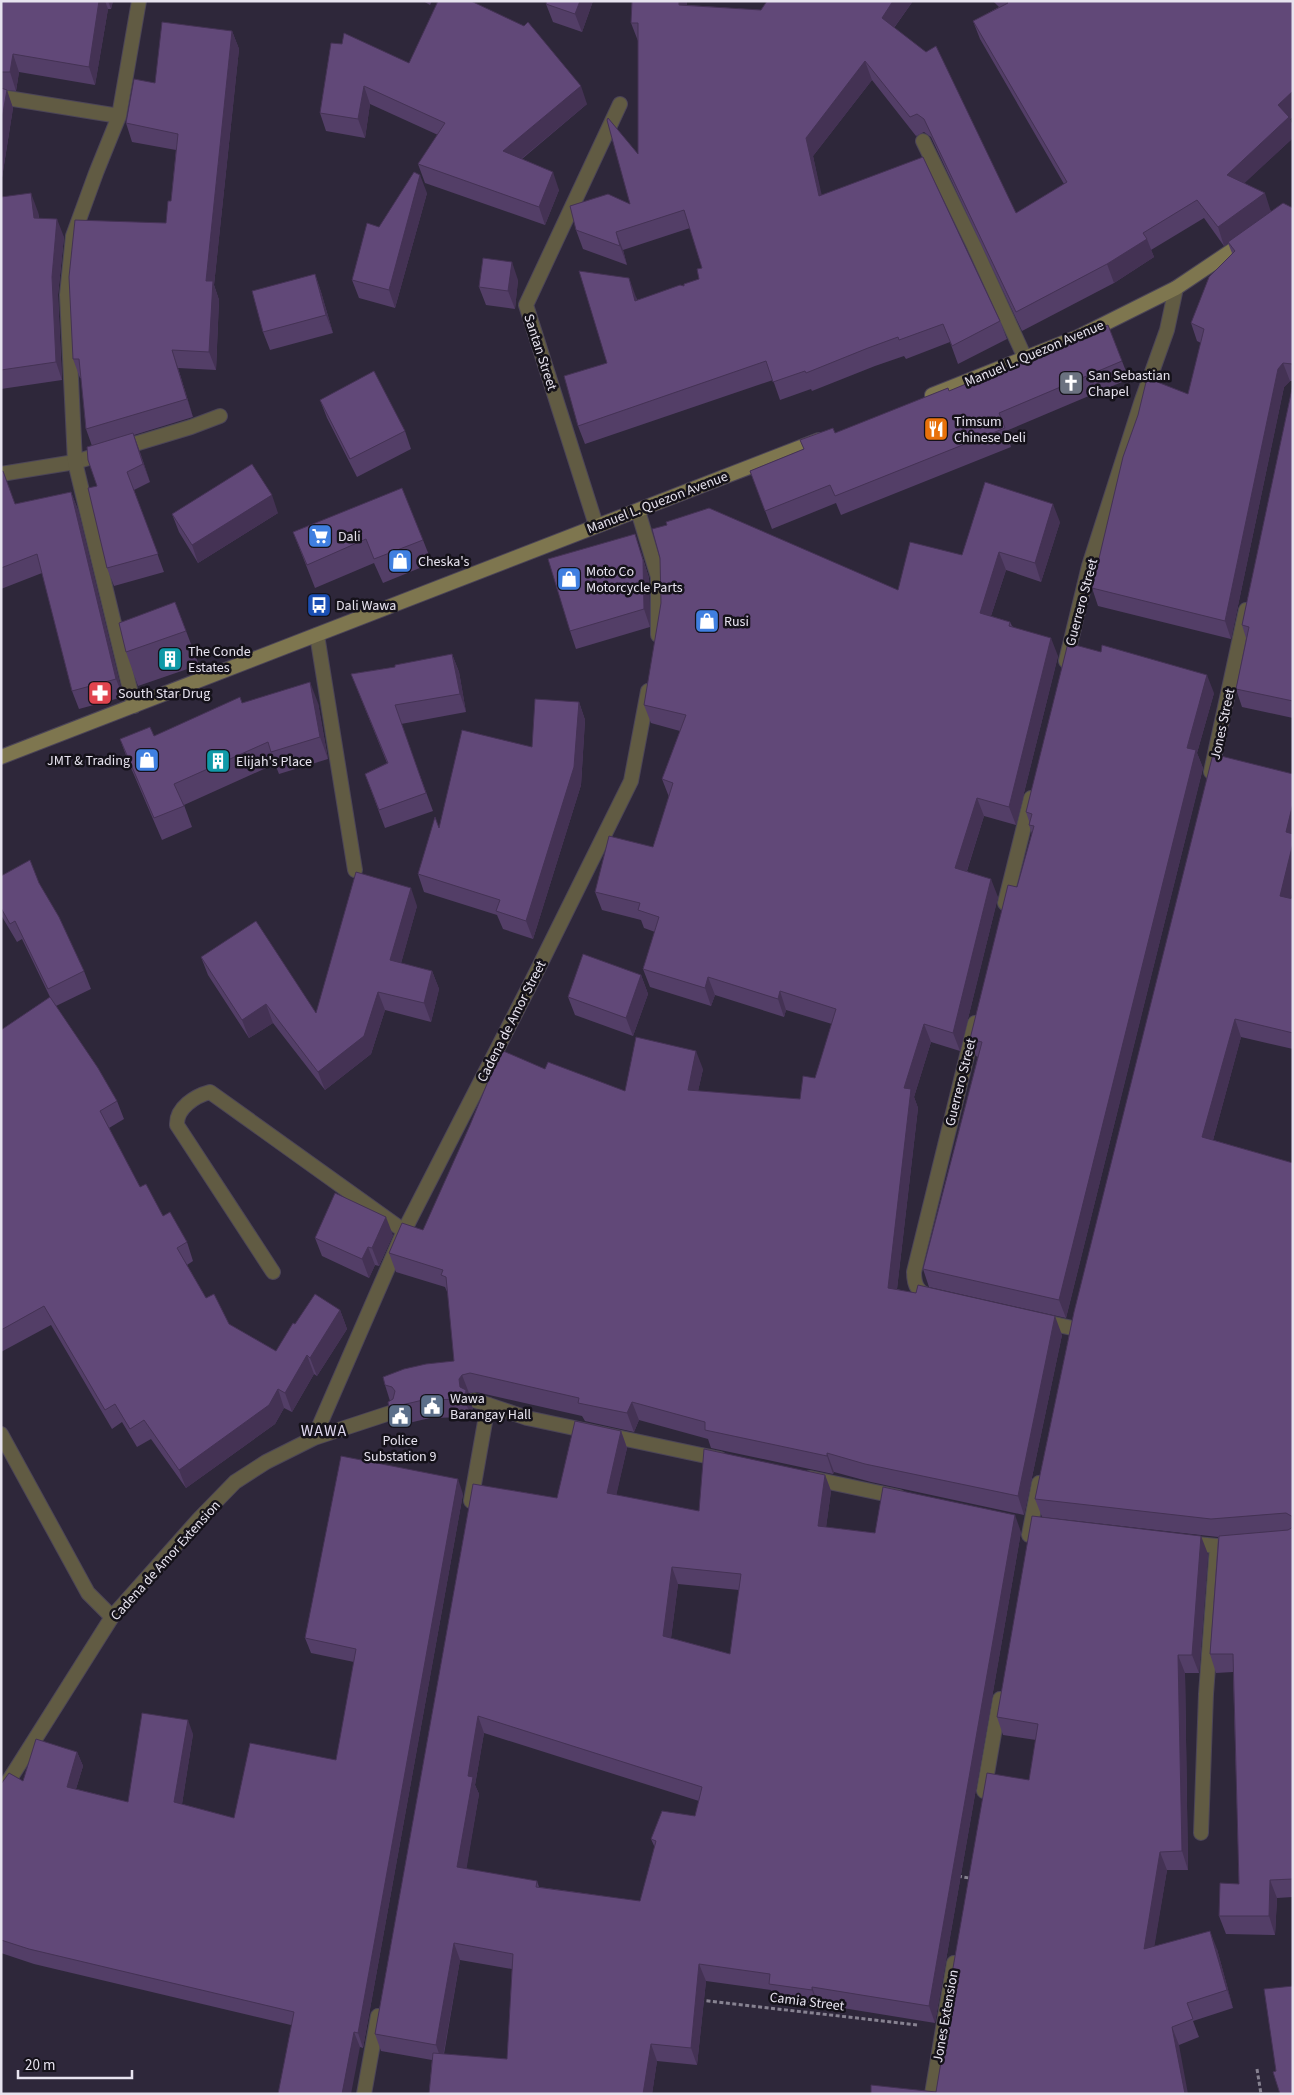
<svg xmlns="http://www.w3.org/2000/svg" width="1294" height="2095" font-family="'Source Sans 3',sans-serif">
<rect width="100%" height="100%" fill="#2e273a"/>
<g fill="none" stroke-linecap="round" stroke-linejoin="round">
<defs>
<path id="service" d="M923,141L974,246L1025,358
M1,474L75,462L191,427L220,416
M317,635L355,870
M273,1272L177,1125C176,1108 195,1096 210,1092L404,1231
M1,1434L88,1593L112,1617
M471,1501L488,1405
M364,2094L378,2016"/>
<path id="minor" d="M1,97L119,116
M638,511L658,577V635
M596,525L526,305L620,104
M1066,661L1089,566L1142,400L1167,330L1176,288
M134,706L75,462L67,295L73,236L96,173L119,116L139,1
M1211,772L1246,610
M1005,903L1031,798
M932,1297C918,1293 914,1286 914,1272L975,1023
M1041,1321L1072,1328
M474,1400L527,1418L720,1459
M314,1438L404,1231L531,983L631,781L648,691
M810,1478L899,1497
M1029,1535L1039,1483
M1186,1543L1217,1546L1235,1545
M984,1791L1000,1699
M1,1793L112,1617L199,1519L235,1482L266,1462L314,1438L393,1412
M1201,1833L1206,1694L1217,1546
M932,2094L954,1963"/>
<path id="secondary" d="M932,395L1078,337L1176,288L1246,241
M1,757L819,440"/>
</defs>
<use href="#service" stroke="#4c4557" stroke-width="16"/>
<use href="#minor" stroke="#4c4557" stroke-width="16"/>
<use href="#secondary" stroke="#4c4557" stroke-width="16"/>
<path stroke="#878291" stroke-width="3" stroke-dasharray="4 2.5" stroke-linecap="butt" d="M958,1876L969,1878
M700,2000L917,2025
M1257,2069L1261,2094"/>
<use href="#service" stroke="#615b43" stroke-width="14"/>
<use href="#minor" stroke="#615b43" stroke-width="14"/>
<use href="#secondary" stroke="#7e764f" stroke-width="14"/>
</g>
<path fill="#533e67" fill-rule="evenodd" d="M1,1H113L111,9H108L95,85L19,72L16,91L6,90L13,108L1,184Z
M423,1H432L430,5Z
M593,1L582,32L553,22L546,4Z
M632,1H687V5L761,10L767,1H913L894,28L1016,213L1064,184L980,39L973,21L999,7L993,1H1293V116L1290,119L1293,127V138L1244,183L1271,211L1293,208V381H1290L1284,387L1231,639L1098,606L1092,588L1188,394L1201,343L1197,341L1191,323L1232,253L1228,243L1224,246L1204,218L1151,250L1154,257L1114,283L1022,331L931,137L924,132L916,136L872,80L813,156L821,195L1000,321L1007,339L958,364L950,342L906,359L904,356L875,366L812,391L811,389L780,400L773,380L585,444L578,426L607,363L636,297L637,300L684,286L699,279L702,268L690,228L623,250L627,265L583,249L576,230L630,204L638,154V41L631,23Z
M232,31L239,49L214,285L219,300L216,370L178,368L193,417L134,435L150,482L134,490L164,572L114,586L107,568L92,446L86,429L81,378H80L73,359L166,223L171,201L176,150L132,142L126,123L155,83Z
M331,43L409,63L587,104L522,159L559,190L545,225L425,183L418,164L438,135L370,104L365,138L326,131L320,113Z
M427,193L395,308L359,298L352,280L379,227Z
M1,197L38,212L39,218L64,237L58,295L62,380L1,389Z
M315,274L321,292L333,333L270,350L263,332Z
M518,280L515,309L486,305L479,287Z
M1122,361L1129,379L1006,431L1011,447L841,515L836,503L772,529L750,471L804,449L835,433L949,391Z
M1293,384V718L1242,707L1236,689L1246,638L1242,625Z
M320,400L405,431L411,449L357,477L327,418Z
M1,472L15,504L71,492L78,510L123,697L79,709L72,691L42,573L1,589Z
M278,513L198,563L179,532L172,514Z
M1060,522L1041,582L1006,570L991,616L1010,622L1012,626L1058,656L1016,825L984,816L967,871L998,897L960,1051L931,1042L914,1097L918,1108L897,1289L1062,1335L1024,1515L871,1482L834,1472L833,1474L711,1448L708,1439L639,1420L634,1432L585,1421L582,1416L476,1392L469,1393L468,1395L473,1409L471,1417L430,1418L396,1426L389,1408L390,1401L385,1385L454,1361L448,1294L445,1287L396,1272L389,1253L423,1230L545,1069L625,1091L703,1069L698,1091L800,1099L815,1078L832,1024L786,1010L784,1017L715,995L711,1006L650,987L643,969L655,932L644,928L641,920L602,910L595,892L653,847L669,797L662,779L680,731L651,723L644,705L898,590L962,555Z
M293,532L423,540L432,563L383,583L374,563L315,588Z
M641,552L649,578L650,627L576,649L570,631Z
M175,602L199,665L138,686L126,652Z
M452,654L459,672L466,712L401,724L433,811L385,828L365,774L387,763L351,674L395,667Z
M1214,693L1197,753L1203,768L1066,1318L929,1287L923,1269L978,1057L976,1056L970,1039L1017,887L1032,834L1029,825V821L1026,812Z
M579,702L585,720L581,785L533,939L503,929L497,915L424,892L418,874L439,828L532,747Z
M242,703H318L328,759L279,774L275,764L184,805L192,827L162,840L128,761L120,739L154,736Z
M1,876L39,883L84,971L91,989L56,1006L117,1101L124,1119L109,1128L140,1187L163,1216L187,1242L193,1261L187,1265L206,1298L229,1324L276,1351L295,1324L340,1310L347,1329L317,1376L314,1374L292,1412L284,1408L275,1424L186,1488L151,1439L137,1447L122,1422L112,1429L51,1325L1,1352V1030L50,997L22,939L17,942L1,915Z
M1291,898L1293,899V1049L1241,1037L1213,1140L1293,1163V1897L1277,1898L1275,1935L1226,1934L1219,1916L1239,1884L1233,1672L1216,1673L1210,1654L1218,1537L1042,1517L1035,1499L1074,1312Z
M417,906L401,963L432,971L439,989L431,1022L385,1010L371,1054L325,1090L273,1023L249,1038L208,975L201,957L316,1013Z
M641,975L648,994L633,1036L575,1015L568,997Z
M393,1235L379,1266L375,1265L369,1278L322,1256L315,1238Z
M621,1431L627,1448L616,1495L699,1511L825,1475L831,1491L826,1527L875,1533L1021,1532L935,2023L818,2004V2007L775,2001L771,1990L706,1981L697,2065L657,2061L652,2094H429L432,2060L381,2051L375,2034L473,1484L557,1498ZM678,1584L739,1590L730,1654L671,1638ZM484,1733L699,1801L695,1816L651,1839L655,1848L640,1901L539,1887L537,1881L466,1869L479,1794L475,1785ZM460,1960L512,1969L507,2059L444,2054Z
M463,1494L363,2048L291,2025L34,1964L1,1953V1784L23,1781L77,1752L83,1766L76,1789L128,1802L193,1734L182,1804L234,1818L336,1760L354,1662L311,1653L305,1638Z
M1208,1554L1199,1673H1185L1188,1870H1167L1154,1946L1217,1949L1233,2008L1193,2021L1199,2037L1179,2045L936,2092L949,2015L946,2008L1029,1780L1036,1740L1003,1735L997,1717Z"/>
<path fill="#443254" d="M99,1H105L108,9L95,85L89,67Z
M108,1H113L111,9Z
M580,1H593L582,32L575,14Z
M679,1H687L686,23L679,5Z
M893,1H913L888,36L882,18Z
M232,31L239,49L214,285L219,300L216,370L209,352L206,281Z
M13,54L19,72L16,91L10,72Z
M865,61L872,80L813,156L826,214L819,196L806,138Z
M364,86L370,104L365,138L358,119Z
M581,86L587,104L509,169L503,151Z
M7,90L13,108L1,184V124Z
M1293,91V116L1290,119L1293,127V138L1234,193L1227,175L1278,105Z
M553,172L559,190L545,225L539,207Z
M420,175L427,193L395,308L389,290Z
M31,193L38,212L41,236L34,218Z
M1265,193L1271,212L1224,246L1218,227Z
M57,219L64,237L58,295L62,380L56,362L52,277Z
M616,232L623,250L627,265L620,246Z
M1147,239L1154,257L1114,283L1107,264Z
M512,262L518,280L515,309L508,291Z
M315,274L321,292L333,333L326,315Z
M629,278L636,297L642,319L635,301Z
M172,350L178,368L193,417L187,399Z
M1283,363L1290,381L1284,387L1231,639L1225,621L1278,369Z
M133,433L140,452L150,482L143,464Z
M71,492L78,510L123,697L116,679Z
M272,495L278,513L198,563L192,545Z
M1053,504L1060,522L1041,582L1035,563Z
M635,534L649,578L650,627L644,609Z
M999,552L1006,570L986,631L980,613Z
M1051,638L1058,656L1016,825L1009,807Z
M452,654L459,672L466,712L460,694Z
M1207,675L1214,693L1197,753L1203,768L1066,1318L1059,1300L1187,748Z
M310,682L318,703L328,759L320,737Z
M579,702L585,720L581,785L533,939L526,921Z
M977,798L984,816L962,886L955,868Z
M1293,803V889L1287,914L1280,896L1286,832Z
M991,879L998,897L960,1051L953,1033Z
M411,888L417,906L397,978L390,960Z
M432,971L439,989L431,1022L424,1003Z
M641,975L648,994L633,1036L626,1018Z
M708,977L715,995L711,1006L705,988Z
M780,991L786,1010L784,1017L778,999Z
M378,992L385,1010L371,1054L325,1090L318,1072Z
M266,1004L273,1023L249,1038L242,1020Z
M1235,1019L1241,1037L1209,1155L1202,1137Z
M924,1024L931,1042L914,1097L918,1108L895,1306L888,1288L904,1088Z
M696,1051L703,1069L694,1109L688,1090Z
M386,1217L393,1235L379,1266L372,1248Z
M368,1247L375,1265L369,1278L362,1259Z
M340,1310L347,1329L317,1376L310,1358Z
M1055,1316L1062,1335L1024,1515L1018,1496Z
M307,1355L314,1374L292,1412L285,1393Z
M462,1375L469,1393L468,1395L473,1409L471,1417L460,1387L459,1379Z
M278,1389L284,1408L275,1424L186,1488L179,1470Z
M632,1402L639,1420L634,1432L627,1413Z
M621,1431L627,1448L613,1510L607,1493Z
M827,1453L834,1472L833,1474L827,1456Z
M825,1475L831,1491L824,1543L818,1526Z
M458,1479L463,1494L363,2048L358,2033Z
M1015,1515L1021,1532L935,2023L929,2006Z
M1201,1536L1208,1554L1199,1673L1192,1655Z
M672,1567L678,1584L669,1653L663,1636Z
M1178,1655L1185,1673L1188,1870L1182,1851Z
M478,1716L484,1733L475,1785L479,1794L464,1884L457,1867L468,1776Z
M188,1720L193,1734L180,1817L174,1802Z
M77,1752L83,1766L72,1802L67,1787Z
M1160,1852L1167,1870L1151,1967L1144,1949Z
M1270,1880L1277,1898L1275,1935L1269,1916Z
M1210,1931L1217,1949L1233,2008L1227,1990Z
M454,1943L460,1960L442,2062L436,2045Z
M699,1964L706,1981L697,2065L691,2048Z
M812,1987L818,2004V2007L812,1990Z
M1172,2027L1179,2045L1188,2094H1185Z
M354,2032L360,2047L351,2094H342Z
M651,2044L657,2061L652,2094H643Z"/>
<path fill="#614878" stroke="#443254" fill-rule="evenodd" d="M1,1H99L89,67L13,54L10,72H1Z
M438,1H471L524,26L528,22L581,86L503,151L553,172L539,207L418,164L445,123L364,86L358,119L320,113L331,43L342,44L344,33L409,63Z
M547,1H580L575,14L546,4Z
M632,1H679V5L761,10L767,1H893L882,18L926,52L936,46L1016,213L1067,182L973,21L1008,3L1006,1H1293V91L1278,105L1289,117L1227,175L1265,193L1218,227L1197,200L1143,233L1147,239L1107,264L1016,312L924,119L917,114L910,117L865,61L806,138L819,196L923,157L1000,321L952,346L943,324L899,340L898,337L868,348L806,373L805,371L773,382L766,361L578,426L564,376L607,363L579,271L629,278L635,301L680,285L684,286V284L699,279L697,269L702,268L684,210L616,232L620,246L576,230L570,206L608,194L630,204L607,120L608,118L638,154V23H631Z
M162,22L232,31L206,281H213L209,352L172,350L187,399L86,429L79,359H73L69,277L75,220L166,223L168,201H171L178,134L126,123L134,79L155,83Z
M1,88L7,90L1,124Z
M414,172L420,175L389,290L352,280L367,223L379,227Z
M31,193L34,218L57,219L52,277L56,362L1,370V197Z
M1283,203L1293,208V367L1292,364L1283,363L1278,369L1225,621L1092,588L1123,457L1138,415L1147,378L1188,394L1204,329L1191,323L1209,277L1235,251L1228,242Z
M483,258L512,262L508,291L479,287Z
M315,274L326,315L263,332L252,291Z
M1108,325L1122,361L999,413L1005,428L835,496L830,485L765,511L750,471L804,449L800,440L833,428L835,433L948,388L949,391Z
M374,371L405,431L350,459L320,400Z
M1293,384V701L1236,689L1249,627L1242,625Z
M133,433L143,464L127,472L158,554L107,568L88,488L97,486L88,460L87,447Z
M252,464L272,495L192,545L172,514Z
M3,471L15,504L71,492L116,679L72,691L37,554L1,568V472Z
M985,482L1053,504L1035,563L999,552L980,613L1010,622L1009,626L1051,638L1009,807L977,798L955,868L991,879L953,1033L924,1024L904,1088L911,1089L888,1288L916,1293L918,1285L1055,1316L1018,1496L865,1464L827,1453V1456L705,1430V1422L632,1402L627,1413L578,1403L579,1398L470,1373L462,1375L459,1379L460,1387L466,1390L465,1399L423,1400L389,1408L388,1402L393,1399L395,1391L392,1387L385,1385L383,1377L404,1369L426,1364L454,1361L446,1277L441,1275L443,1270L389,1253L402,1223L423,1230L470,1125L501,1050L545,1069L548,1062L625,1091L636,1037L696,1051L688,1090L800,1099L803,1076L815,1078L836,1009L780,991L778,999L708,977L705,988L643,969L659,917L638,910L640,903L595,892L609,836L653,847L673,783L662,779L686,715L644,705L661,603L660,558L652,529L667,525L666,522L709,508L898,590L910,542L962,555Z
M402,488L423,540L374,559L366,539L307,565L293,532Z
M635,534L643,560L644,609L570,631L548,559Z
M175,602L186,631L126,652L119,623Z
M1068,643L1101,652L1102,645L1207,675L1187,748L1196,750L1059,1300L923,1269L982,1042L970,1039L1008,885L1017,887L1034,826L1029,825L1032,814L1026,812Z
M452,654L460,694L395,705L426,793L379,810L365,774L388,763L351,674L395,667V665Z
M310,682L320,737L271,752L268,742L174,784L184,806L154,818L120,739L150,727L154,736L240,697L242,703Z
M535,699L579,702L574,767L526,921L496,911L500,900L418,874L435,817L439,828L462,730L532,747Z
M1213,754L1293,774V803L1286,832L1293,834V843L1280,896L1293,899V1033L1235,1019L1202,1137L1293,1163V1517L1286,1513L1211,1519L1035,1499L1074,1312Z
M30,860L39,883L59,917L84,971L48,989L15,921L10,924L1,908V876Z
M356,872L411,888L390,960L432,971L424,1003L378,992L364,1036L318,1072L266,1004L242,1020L201,957L256,921L316,1013Z
M583,954L641,975L626,1018L568,997Z
M50,997L98,1068L117,1101L100,1111L140,1187L146,1184L163,1216L170,1212L187,1242L177,1248L206,1298L214,1294L229,1324L276,1351L293,1323L295,1324L315,1294L340,1310L310,1358L307,1355L285,1393L278,1389L269,1405L179,1470L144,1420L130,1429L115,1404L105,1410L44,1306L1,1330V1030Z
M335,1193L386,1217L372,1248L368,1247L362,1259L315,1238Z
M575,1421L621,1431L607,1493L699,1511L704,1449L825,1475L818,1526L875,1533L883,1487L1015,1515L929,2006L812,1987V1990L769,1984L770,1974L699,1964L691,2048L651,2044L643,2094H429L433,2053L507,2059L513,1954L454,1943L436,2045L375,2034L473,1484L557,1498ZM672,1567L741,1574L730,1654L663,1636ZM478,1716L702,1787L695,1816L662,1811L651,1839L656,1841L640,1901L536,1887L537,1881L457,1867L473,1777L468,1776Z
M341,1456L458,1479L358,2033L354,2032L342,2094H278L294,2012L29,1949L1,1940V1784L9,1773L23,1781L36,1739L77,1752L67,1787L128,1802L142,1713L188,1720L174,1802L234,1818L250,1743L336,1760L356,1649L305,1638Z
M1032,1516L1201,1536L1192,1655H1178L1182,1851L1160,1852L1144,1949L1210,1931L1227,1990L1187,2003L1193,2019L1172,2027L1185,2094H871V2085L936,2092L950,2008H946L987,1773L1029,1780L1038,1724L997,1717Z
M1293,1527V1879L1270,1880L1269,1916H1219L1220,1883L1239,1884L1233,1654H1210L1219,1536L1288,1530Z
M1293,1986V2094H1280L1273,2072L1276,2071L1264,1989Z"/>
<defs>
<symbol id="church-square" viewBox="-11 -11 22 22"><rect x="-9" y="-9" width="18" height="18" rx="4" fill="#6b7280" stroke="#15121a"/><path d="M-1.2-6h2.4v3.5h3.3v2.4h-3.3V6h-2.4V-.1h-3.3v-2.4h3.3Z" fill="#fff"/></symbol>
<symbol id="restaurant-square" viewBox="-11 -11 22 22"><rect x="-9" y="-9" width="18" height="18" rx="4" fill="#e8710a" stroke="#15121a"/><path d="M-5-6h1v4h1v-4h1v4h1v-4h1v5L-1.5 .5V6h-2V.5L-5-1ZM5-6V6H3V1.5H1.5Q1.5-4 5-6Z" fill="#fff"/></symbol>
<symbol id="supermarket-square" viewBox="-11 -11 22 22"><rect x="-9" y="-9" width="18" height="18" rx="4" fill="#3f7fe0" stroke="#15121a"/><path d="M-6-5.5h2.5l.6 2H6L4.5 2H-2.5L-4.4-4H-6ZM-1.5 3.2a1.3 1.3 0 1 0 .1 0ZM3 3.2a1.3 1.3 0 1 0 .1 0Z" fill="#fff"/></symbol>
<symbol id="shop-square" viewBox="-11 -11 22 22"><rect x="-9" y="-9" width="18" height="18" rx="4" fill="#3f7fe0" stroke="#15121a"/><path d="M-5-2.5h2.3a2.7 3.5 0 0 1 5.4 0H5L5.5 6h-11ZM-1.5-2.5h3a1.5 2.3 0 0 0-3 0Z" fill="#fff"/></symbol>
<symbol id="bus-square" viewBox="-11 -11 22 22"><rect x="-9" y="-9" width="18" height="18" rx="4" fill="#1a4fb4" stroke="#15121a"/><path d="M-5-6H5V4H4V6H2V4H-2V6H-4V4H-5ZM-3.5-4V0h7V-4ZM-3.5 1.2v1.5H-2V1.2ZM2 1.2v1.5H3.5V1.2Z" fill="#fff"/></symbol>
<symbol id="building-square" viewBox="-11 -11 22 22"><rect x="-9" y="-9" width="18" height="18" rx="4" fill="#0f9aa8" stroke="#15121a"/><path d="M-4-6H4V6H1V3H-1V6H-4ZM-2.5-4.3h1.7v1.8h-1.7ZM.8-4.3h1.7v1.8H.8ZM-2.5-1h1.7V.8h-1.7ZM.8-1h1.7V.8H.8Z" fill="#fff"/></symbol>
<symbol id="pharmacy-square" viewBox="-11 -11 22 22"><rect x="-9" y="-9" width="18" height="18" rx="4" fill="#e0444e" stroke="#15121a"/><path d="M-2-6h4v4h4v4h-4v4h-4v-4h-4v-4h4Z" fill="#fff"/></symbol>
<symbol id="civic-square" viewBox="-11 -11 22 22"><rect x="-9" y="-9" width="18" height="18" rx="4" fill="#5c6f8a" stroke="#15121a"/><path d="M-.6-6.5H3V-4.5H.6V-3L4-1V1h2V6H-6V1h2V-1L-.6-3ZM-1.2 2.5V6h2.4V2.5Z" fill="#fff"/></symbol>
</defs>
<g fill-rule="evenodd">
<use href="#church-square" x="1057" y="369" width="28" height="28"/>
<use href="#restaurant-square" x="922" y="415" width="28" height="28"/>
<use href="#supermarket-square" x="306" y="522" width="28" height="28"/>
<use href="#shop-square" x="386" y="547" width="28" height="28"/>
<use href="#shop-square" x="555" y="565" width="28" height="28"/>
<use href="#bus-square" x="305" y="591" width="28" height="28"/>
<use href="#shop-square" x="693" y="607" width="28" height="28"/>
<use href="#building-square" x="156" y="645" width="28" height="28"/>
<use href="#pharmacy-square" x="86" y="679" width="28" height="28"/>
<use href="#shop-square" x="133" y="746" width="28" height="28"/>
<use href="#building-square" x="204" y="747" width="28" height="28"/>
<use href="#civic-square" x="418" y="1392" width="28" height="28"/>
<use href="#civic-square" x="386" y="1402" width="28" height="28"/>
</g>
<g text-anchor="middle" stroke-width="5" stroke-linejoin="round" paint-order="stroke">
<g font-size="14" fill="#e7e3ef" stroke="#15121a">
<text transform="translate(541 352) rotate(72)" y="5">Santan Street</text>
<text transform="translate(1034 353) rotate(-23)" y="5">Manuel L. Quezon Avenue</text>
<text transform="translate(657 502) rotate(-21)" y="5">Manuel L. Quezon Avenue</text>
<text transform="translate(1081 602) rotate(-75)" y="5">Guerrero Street</text>
<text transform="translate(1222 724) rotate(-78)" y="5">Jones Street</text>
<text transform="translate(511 1021) rotate(-63)" y="5">Cadena de Amor Street</text>
<text transform="translate(960 1082) rotate(-76)" y="5">Guerrero Street</text>
<text transform="translate(165 1560) rotate(-48)" y="5">Cadena de Amor Extension</text>
<text transform="translate(807 2001) rotate(7)" y="5">Camia Street</text>
<text transform="translate(945 2016) rotate(-80)" y="5">Jones Extension</text>
</g>
<g font-size="14" fill="#e7e3ef" stroke="#15121a" text-anchor="start">
<text x="1088" y="380">San Sebastian<tspan x="1088" dy="16">Chapel</tspan></text>
<text x="954" y="426">Timsum<tspan x="954" dy="16">Chinese Deli</tspan></text>
<text x="338" y="541">Dali</text>
<text x="418" y="566">Cheska's</text>
<text x="586" y="576">Moto Co<tspan x="586" dy="16">Motorcycle Parts</tspan></text>
<text x="336" y="610">Dali Wawa</text>
<text x="724" y="626">Rusi</text>
<text x="188" y="656">The Conde<tspan x="188" dy="16">Estates</tspan></text>
<text x="118" y="698">South Star Drug</text>
<text x="130" y="765" text-anchor="end">JMT &amp; Trading</text>
<text x="236" y="766">Elijah's Place</text>
<text x="450" y="1403">Wawa<tspan x="450" dy="16">Barangay Hall</tspan></text>
<text x="400" y="1445" text-anchor="middle">Police<tspan x="400" dy="16">Substation 9</tspan></text>
</g>
<g font-size="16" letter-spacing="1" fill="#ded6ee" stroke="#15121a">
<text x="324" y="1436">WAWA</text>
</g>
</g>
<rect width="1294" height="2095" fill="none" stroke="#e7e3ef" stroke-width="5"/>
<path d="M18 2070v8h114v-8" fill="none" stroke="#e7e3ef" stroke-width="2.5"/>
<text x="25" y="2070" font-size="15" fill="#e7e3ef" stroke="#15121a" stroke-width="4" paint-order="stroke">20 m</text>
</svg>
